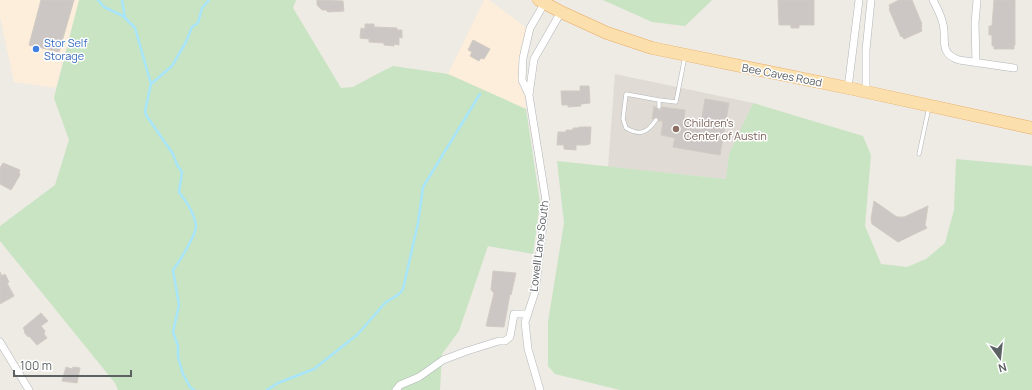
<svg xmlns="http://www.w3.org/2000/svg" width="1032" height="390" font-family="Manrope,sans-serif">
<rect width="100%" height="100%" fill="#eeeae4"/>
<path fill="#fceedb" d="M0,0H79L56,88L14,82L0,17Z
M484,0H489L527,28L521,63L526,109L448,74Z"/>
<path fill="#e1dbd6" d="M615,74L753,103L729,154L726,179L608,167Z"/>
<path fill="#c8e4c2" d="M79,0H296L293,8L341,88L353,87L377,74L393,66L448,74L526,109L540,203L533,254L488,246L459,331L442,354L440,390H118L115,383L0,241V226L55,185L69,140L54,98Z
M603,0H712L685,26L652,22Z
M753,103L863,136L871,155L865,226L881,264L907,267L926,259L945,243L954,210L956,159L1032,166V390H620L555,374L548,366V322L564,223L557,161L726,179L729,154Z"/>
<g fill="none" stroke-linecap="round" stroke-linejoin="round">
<path stroke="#a8e5fa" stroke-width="2.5" d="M98,0L104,7L123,16L135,28L151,84
M122,0L125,17
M194,390L190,387L183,374L178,357V346L173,332L179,305L173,270C179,262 197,234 196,225C194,212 187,202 179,192L182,172L177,165L173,154L146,115L145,111L151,84L172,66L186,42L192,27L198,23L202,8L209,0
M267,390L278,383L314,369L358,334L385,303L399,294L403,289L418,223L423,187L480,94"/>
</g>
<path fill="#ccc7c4" stroke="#d2cbc3" d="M41,0H74L59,52L29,45Z
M317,0L343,1L344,11L328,12L326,10H322L317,5Z
M778,0H814V25H799V28H791V25H779Z
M899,0H912L922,24H921L922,27L921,28L922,31L904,39L902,36L901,37L889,9L890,8L889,5Z
M994,0H1015V45H1014V49H994V46H992V35H989V26H992Z
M365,24H374V27L397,28V30H402V38L399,37V45L394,44V46L384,45V43L369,42V39L360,38L361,28L365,29Z
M473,40L490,49L484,59L481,58L479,61L470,56L472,52L468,50Z
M580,86H589L590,103L581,104V106L568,107V105H562L561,91H580Z
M705,99L729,103L720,155L673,147L675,138L661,135L663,121H659L657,117L652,119L654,106L659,110H661L662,107L685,110L684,120L701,122Z
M579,127H591L590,144L586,145H576V150L564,149V145H557L558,132H566V130H573V128H579Z
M3,163L20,170L19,172L20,175L11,190L0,184V168Z
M874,201L897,217H904L928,206L925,225L927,228L898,242L872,224L871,219Z
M493,271L516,273L511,295L510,294L504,327L486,326L494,293L491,290Z
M0,272L2,276L5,274L9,282L7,283L14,296L0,304Z
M41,313L48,321L41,326L45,331L44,334L47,338L37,345L29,336L28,337L24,332L25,331L23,328Z
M66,367L72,369L73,367L80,368L77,383L62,381Z"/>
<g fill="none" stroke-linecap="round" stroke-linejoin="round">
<defs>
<path id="lane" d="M659,100L676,102L685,56
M656,120C647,133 640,136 626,128L623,119L626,94L659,100V107
M919,154L929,107"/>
<path id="street" d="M933,0C937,8 941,15 943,24C947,40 938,53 959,60L1014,68
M976,63L975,23L977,0
M848,88L859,0
M866,92V50L871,0
M529,95L534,59L561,12
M0,342L29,390
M396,390L400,385L419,377L443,360L467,351L499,341H505L510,337L514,314H528
M540,390L528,349L525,322L535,292L546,201L529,95L522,80L523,58L530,28L544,4"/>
<path id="primary" d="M539,0L561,12L607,33L652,48L853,89L1032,128"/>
</defs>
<use href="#lane" stroke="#b2b6b9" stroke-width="4.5"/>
<use href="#street" stroke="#b2b6b9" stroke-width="8"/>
<use href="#primary" stroke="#eaab62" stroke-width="13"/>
<use href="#lane" stroke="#fff" stroke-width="3.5"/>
<use href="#street" stroke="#fff" stroke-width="7"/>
<use href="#primary" stroke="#fbe0ad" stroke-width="12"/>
</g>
<circle fill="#3f7fe0" stroke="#fff" stroke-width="1.5" cx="36" cy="49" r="4"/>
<circle fill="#8d6e63" stroke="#fff" stroke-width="1.5" cx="676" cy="129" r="4"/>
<g text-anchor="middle" stroke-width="3" stroke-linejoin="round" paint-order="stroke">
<g font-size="11" fill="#366cbe" stroke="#fff" text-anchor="start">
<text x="44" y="47">Stor Self<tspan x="44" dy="13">Storage</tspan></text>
</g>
<g font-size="11" fill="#5c6164" stroke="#fff">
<text transform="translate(782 75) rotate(11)" y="4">Bee Caves Road</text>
<text transform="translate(539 246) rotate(-83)" y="4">Lowell Lane South</text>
</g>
<g font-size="11" fill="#785e54" stroke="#fff" text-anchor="start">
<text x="684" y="127">Children's<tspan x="684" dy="13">Center of Austin</tspan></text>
</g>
</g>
<g transform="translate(1000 358) rotate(165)" stroke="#ffffff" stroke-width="3" paint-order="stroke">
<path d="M0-3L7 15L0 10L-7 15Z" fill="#5c6164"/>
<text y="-6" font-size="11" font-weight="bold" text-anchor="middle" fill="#5c6164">N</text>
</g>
<path d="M14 370v6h117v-6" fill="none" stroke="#5c6164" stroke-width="2"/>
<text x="20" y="370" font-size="12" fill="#5c6164" stroke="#ffffff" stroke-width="3" paint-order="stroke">100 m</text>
</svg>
